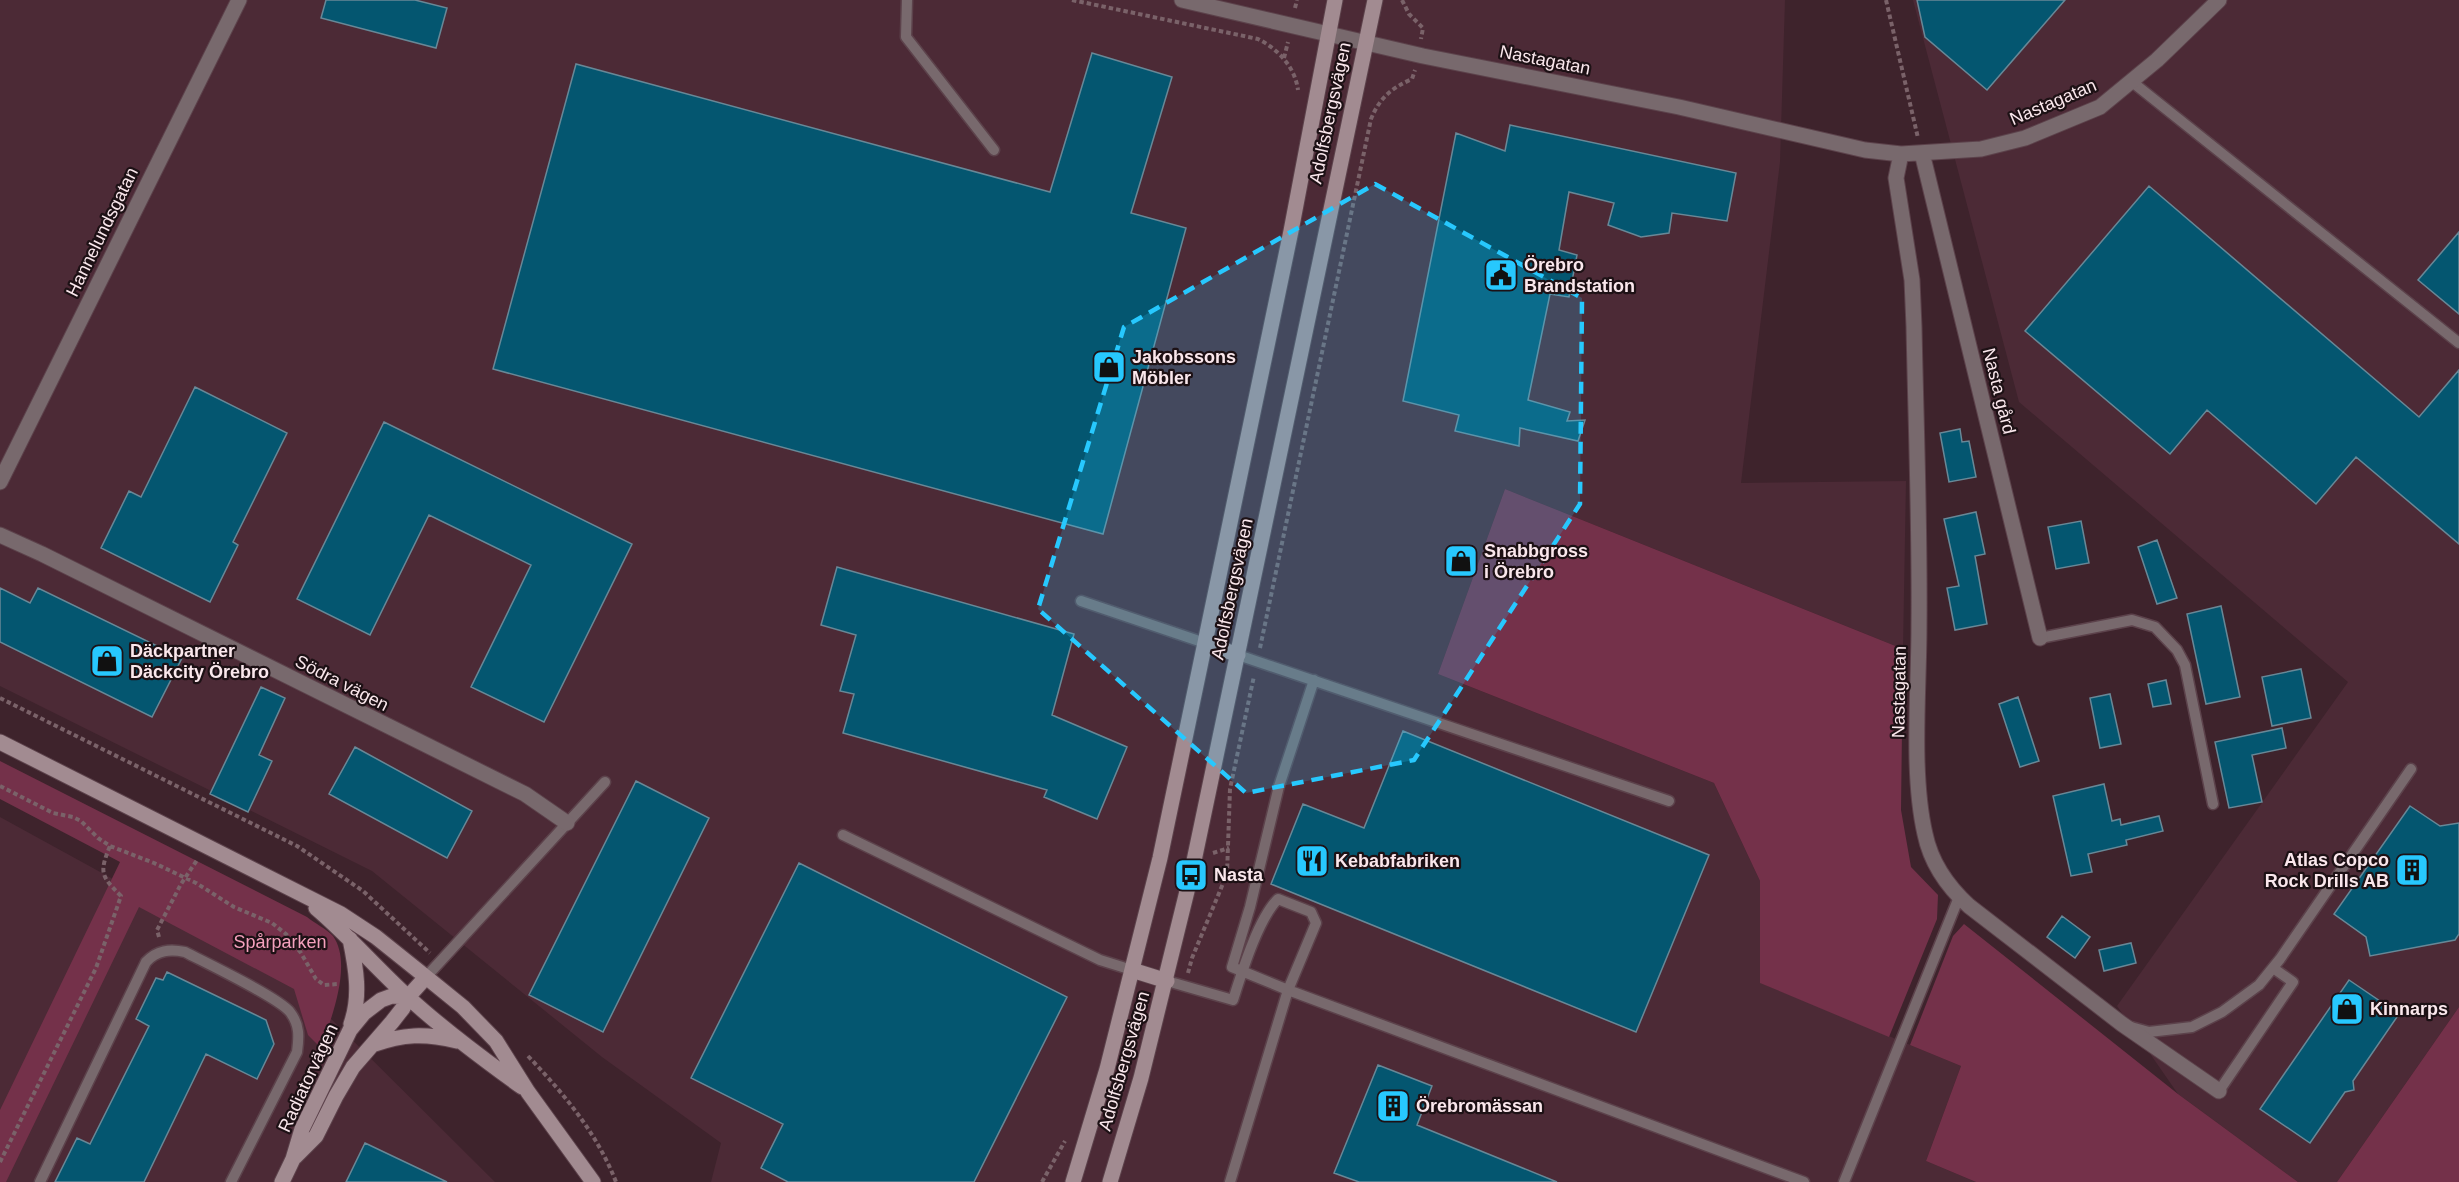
<svg xmlns="http://www.w3.org/2000/svg" width="2459" height="1182" font-family="Arial,sans-serif">
<rect width="100%" height="100%" fill="#3e232c"/>
<path fill="#4c2a36" d="M0,0H1785L1780,162L1741,483L1906,481L1903,649L1505,489L1438,674L1714,783L1760,881L1761,983L1961,1066L1926,1161L1976,1182H711L721,1143L602,1057L372,871L0,686Z
M1913,0H2459V1007L2337,1182H2298L2178,1094L2117,1006L2348,682L2019,402Z
M0,817L286,974L495,1182H0Z"/>
<path fill="#74314a" d="M1505,489L1903,649L1901,810L1911,867L1938,895L1937,919L1889,1037L1760,983V881L1714,783L1438,674Z
M0,761L307,917C314,923 327,929 333,936C353,964 331,1019 321,1048L308,1035L294,989L139,907L6,1182H0V1110L120,862L0,799Z
M1964,924L2178,1094L2298,1182H1976L1926,1161L1961,1066L1910,1045L1953,936Z
M2459,1007V1182H2337Z"/>
<path fill="#045670" stroke="#688897" stroke-width="1.5" d="M326,0H415L447,8L436,48L321,18Z
M1917,0H2065L1987,90L1925,37Z
M1092,53L1172,77L1131,213L1186,228L1103,534L493,369L576,64L1050,192Z
M1510,125L1736,173L1727,221L1672,213L1669,233L1641,237L1608,225L1614,203L1569,192L1559,250L1577,255L1569,297L1550,294L1528,400L1570,412L1567,421L1585,420L1578,441L1520,428L1519,446L1455,431L1459,415L1403,401L1456,133L1505,151Z
M2149,186L2419,417L2459,370V544L2356,457L2316,504L2207,410L2170,454L2025,331Z
M2459,232V314L2418,280Z
M195,387L287,433L233,542L238,545L210,602L101,548L129,491L141,497Z
M384,422L632,544L544,722L471,687L531,565L429,515L370,635L297,599Z
M1960,429L1962,442L1969,441L1976,477L1949,482L1940,433Z
M1976,512L1985,554L1975,556L1987,624L1955,630L1947,588L1959,586L1944,519Z
M2081,521L2089,563L2056,569L2048,527Z
M2157,540L2177,598L2157,604L2138,547Z
M837,567L1074,634L1052,715L1127,747L1097,819L1044,797L1047,790L843,733L854,694L840,691L856,635L821,625Z
M0,588L30,603L38,588L182,658L152,717L0,642Z
M2221,606L2240,697L2206,704L2187,614Z
M2301,669L2311,718L2272,726L2262,677Z
M2166,680L2171,704L2153,707L2148,684Z
M261,687L285,698L259,755L272,761L248,812L210,794Z
M2110,694L2121,744L2100,748L2090,698Z
M2018,697L2039,761L2020,767L1999,704Z
M2282,728L2286,748L2252,755L2262,802L2229,808L2215,742Z
M1403,731L1709,855L1636,1032L1271,884L1303,804L1364,828Z
M355,747L472,811L447,858L329,794Z
M636,781L709,818L603,1032L529,995Z
M2104,784L2112,821L2120,819L2121,825L2159,816L2163,831L2126,840L2127,845L2088,854L2092,872L2071,876L2053,796Z
M2410,806L2440,826L2459,823V934L2455,940L2370,956L2366,937L2334,914Z
M799,863L1067,997L974,1182H788L761,1168L783,1124L691,1078Z
M2062,916L2090,937L2075,958L2047,937Z
M2131,943L2136,963L2104,971L2099,950Z
M167,972L266,1020L274,1044L257,1079L206,1054L144,1182H55L77,1138L90,1144L149,1026L136,1019L156,978L163,980Z
M2349,980L2399,1014L2353,1081L2354,1090L2345,1092L2310,1143L2260,1109Z
M1378,1065L1432,1086L1417,1125L1557,1182H1359L1334,1173Z
M365,1143L447,1182H346Z"/>
<g fill="none" stroke-linecap="round" stroke-linejoin="round">
<defs>
<path id="lane" d="M907,0L906,37L994,150
M2131,81L2459,343
M1081,601L1205,643
M2040,638L2132,620L2155,627L2177,650L2185,665L2213,804
M1238,655L1669,801
M843,835L1100,960L1132,970
M426,977L605,782
M1167,981L1233,1000C1242,972 1258,919 1278,899L1311,912L1316,923L1288,990L1232,967L1250,907L1279,786L1314,680
M2131,1027L2149,1032L2192,1027L2222,1012L2259,985L2280,959L2411,769
M2219,1091L2293,982L2273,968
M40,1182L146,962C157,950 170,949 185,952C206,963 278,997 290,1012C300,1025 299,1037 297,1052L231,1182
M1230,1182L1288,990L1804,1182
M1844,1182L1959,897"/>
<path id="street" d="M1182,0L1423,56L1679,107L1865,150L1901,154L1981,149L2025,138L2100,107L2157,60L2219,0
M1922,153L2040,638
M1901,154L1896,178L1912,280L1914,327C1916,427 1920,527 1919,626C1919,690 1911,773 1925,834C1931,863 1948,887 1969,906L2122,1024L2219,1091
M0,482L239,0
M0,535L42,554L525,794L567,823"/>
<path id="secondary" d="M1205,643L1238,655
M0,742L341,914L376,937L426,977L463,1007L496,1041L528,1092L593,1182
M316,908C349,936 377,969 409,998C445,1031 483,1059 522,1087
M350,939C356,968 361,996 351,1024
M1132,970L1167,981
M372,1045C404,1034 424,1033 457,1041
M295,1157L316,1136L336,1096L353,1067L392,1022L403,1008L408,997L426,977
M282,1182L293,1159L302,1129L350,1030L364,1013L381,1000L392,996L408,997
M1073,1182L1107,1069L1160,858L1291,231L1335,0
M1110,1182L1141,1078L1191,875L1375,0"/>
</defs>
<use href="#lane" stroke="#5c424b" stroke-width="13"/>
<use href="#street" stroke="#5c424b" stroke-width="17"/>
<use href="#secondary" stroke="#5c424b" stroke-width="17"/>
<path stroke="#7a6269" stroke-width="4" stroke-dasharray="4.5 3" stroke-linecap="butt" d="M1072,0L1258,39C1278,49 1295,67 1298,90
M1402,0L1409,14L1423,28L1421,39
M1886,0L1918,138
M1295,8L1297,0
M1284,58L1288,42
M1260,648L1371,119C1380,97 1392,88 1412,79L1415,70
M0,698L297,846L363,891L430,953
M0,786L53,813L73,817L81,821L98,838L110,846L154,863L196,883L234,907L272,923L286,934L301,953L316,979L324,985L338,984
M1213,853L1229,848
M159,937L157,930L181,884L197,860
M1188,973L1192,958L1227,874L1230,789L1254,676
M528,1056C564,1094 597,1133 616,1182
M0,1162L96,968L121,896C101,876 99,873 110,846
M1042,1182L1065,1141"/>
<use href="#lane" stroke="#78696d" stroke-width="10"/>
<use href="#street" stroke="#78696d" stroke-width="15"/>
<use href="#secondary" stroke="#a28b91" stroke-width="15"/>
</g>
<path fill="#27c8fe" fill-opacity="0.2" stroke="#27c8fe" stroke-width="4.5" stroke-dasharray="12 8" stroke-linejoin="round" d="M1375,184L1582,298L1580,504L1414,760L1246,793L1038,609L1124,327Z"/>
<defs>
<symbol id="civic-square" viewBox="-11 -11 22 22"><rect x="-9" y="-9" width="18" height="18" rx="4" fill="#27c8fe" stroke="#1d1115"/><path d="M-.6-6.5H3V-4.5H.6V-3L4-1V1h2V6H-6V1h2V-1L-.6-3ZM-1.2 2.5V6h2.4V2.5Z" fill="#111"/></symbol>
<symbol id="shop-square" viewBox="-11 -11 22 22"><rect x="-9" y="-9" width="18" height="18" rx="4" fill="#27c8fe" stroke="#1d1115"/><path d="M-5-2.5h2.3a2.7 3.5 0 0 1 5.4 0H5L5.5 6h-11ZM-1.5-2.5h3a1.5 2.3 0 0 0-3 0Z" fill="#111"/></symbol>
<symbol id="restaurant-square" viewBox="-11 -11 22 22"><rect x="-9" y="-9" width="18" height="18" rx="4" fill="#27c8fe" stroke="#1d1115"/><path d="M-5-6h1v4h1v-4h1v4h1v-4h1v5L-1.5 .5V6h-2V.5L-5-1ZM5-6V6H3V1.5H1.5Q1.5-4 5-6Z" fill="#111"/></symbol>
<symbol id="building-square" viewBox="-11 -11 22 22"><rect x="-9" y="-9" width="18" height="18" rx="4" fill="#27c8fe" stroke="#1d1115"/><path d="M-4-6H4V6H1V3H-1V6H-4ZM-2.5-4.3h1.7v1.8h-1.7ZM.8-4.3h1.7v1.8H.8ZM-2.5-1h1.7V.8h-1.7ZM.8-1h1.7V.8H.8Z" fill="#111"/></symbol>
<symbol id="bus-square" viewBox="-11 -11 22 22"><rect x="-9" y="-9" width="18" height="18" rx="4" fill="#27c8fe" stroke="#1d1115"/><path d="M-5-6H5V4H4V6H2V4H-2V6H-4V4H-5ZM-3.5-4V0h7V-4ZM-3.5 1.2v1.5H-2V1.2ZM2 1.2v1.5H3.5V1.2Z" fill="#111"/></symbol>
</defs>
<g fill-rule="evenodd">
<use href="#civic-square" x="1482" y="256" width="38" height="38"/>
<use href="#shop-square" x="1090" y="348" width="38" height="38"/>
<use href="#shop-square" x="1442" y="542" width="38" height="38"/>
<use href="#shop-square" x="88" y="642" width="38" height="38"/>
<use href="#restaurant-square" x="1293" y="842" width="38" height="38"/>
<use href="#building-square" x="2393" y="851" width="38" height="38"/>
<use href="#bus-square" x="1172" y="856" width="38" height="38"/>
<use href="#shop-square" x="2328" y="990" width="38" height="38"/>
<use href="#building-square" x="1374" y="1087" width="38" height="38"/>
</g>
<g text-anchor="middle" stroke-width="4.5" stroke-linejoin="round" paint-order="stroke">
<g font-size="18" fill="#fae7ec" stroke="#1d1115">
<text transform="translate(1545 60) rotate(11)" y="6">Nastagatan</text>
<text transform="translate(2053 102) rotate(-23)" y="6">Nastagatan</text>
<text transform="translate(1330 113) rotate(-78)" y="6">Adolfsbergsvägen</text>
<text transform="translate(102 232) rotate(-64)" y="6">Hannelundsgatan</text>
<text transform="translate(1999 391) rotate(76)" y="6">Nasta gård</text>
<text transform="translate(1232 589) rotate(-78)" y="6">Adolfsbergsvägen</text>
<text transform="translate(342 683) rotate(27)" y="6">Södra vägen</text>
<text transform="translate(1899 692) rotate(-89)" y="6">Nastagatan</text>
<text transform="translate(1124 1061) rotate(-74)" y="6">Adolfsbergsvägen</text>
<text transform="translate(308 1078) rotate(-65)" y="6">Radiatorvägen</text>
</g>
<g font-size="18" font-weight="bold" fill="#fae7ec" stroke="#1d1115" text-anchor="start">
<text x="1524" y="271">Örebro<tspan x="1524" dy="21">Brandstation</tspan></text>
<text x="1132" y="363">Jakobssons<tspan x="1132" dy="21">Möbler</tspan></text>
<text x="1484" y="557">Snabbgross<tspan x="1484" dy="21">i Örebro</tspan></text>
<text x="130" y="657">Däckpartner<tspan x="130" dy="21">Däckcity Örebro</tspan></text>
<text x="2389" y="866" text-anchor="end">Atlas Copco<tspan x="2389" dy="21">Rock Drills AB</tspan></text>
<text x="1335" y="867">Kebabfabriken</text>
<text x="1214" y="881">Nasta</text>
<text x="2370" y="1015">Kinnarps</text>
<text x="1416" y="1112">Örebromässan</text>
</g>
<g font-size="18" fill="#f5a1bd" stroke="#1d1115">
<text x="280" y="948">Spårparken</text>
</g>
</g>
</svg>
